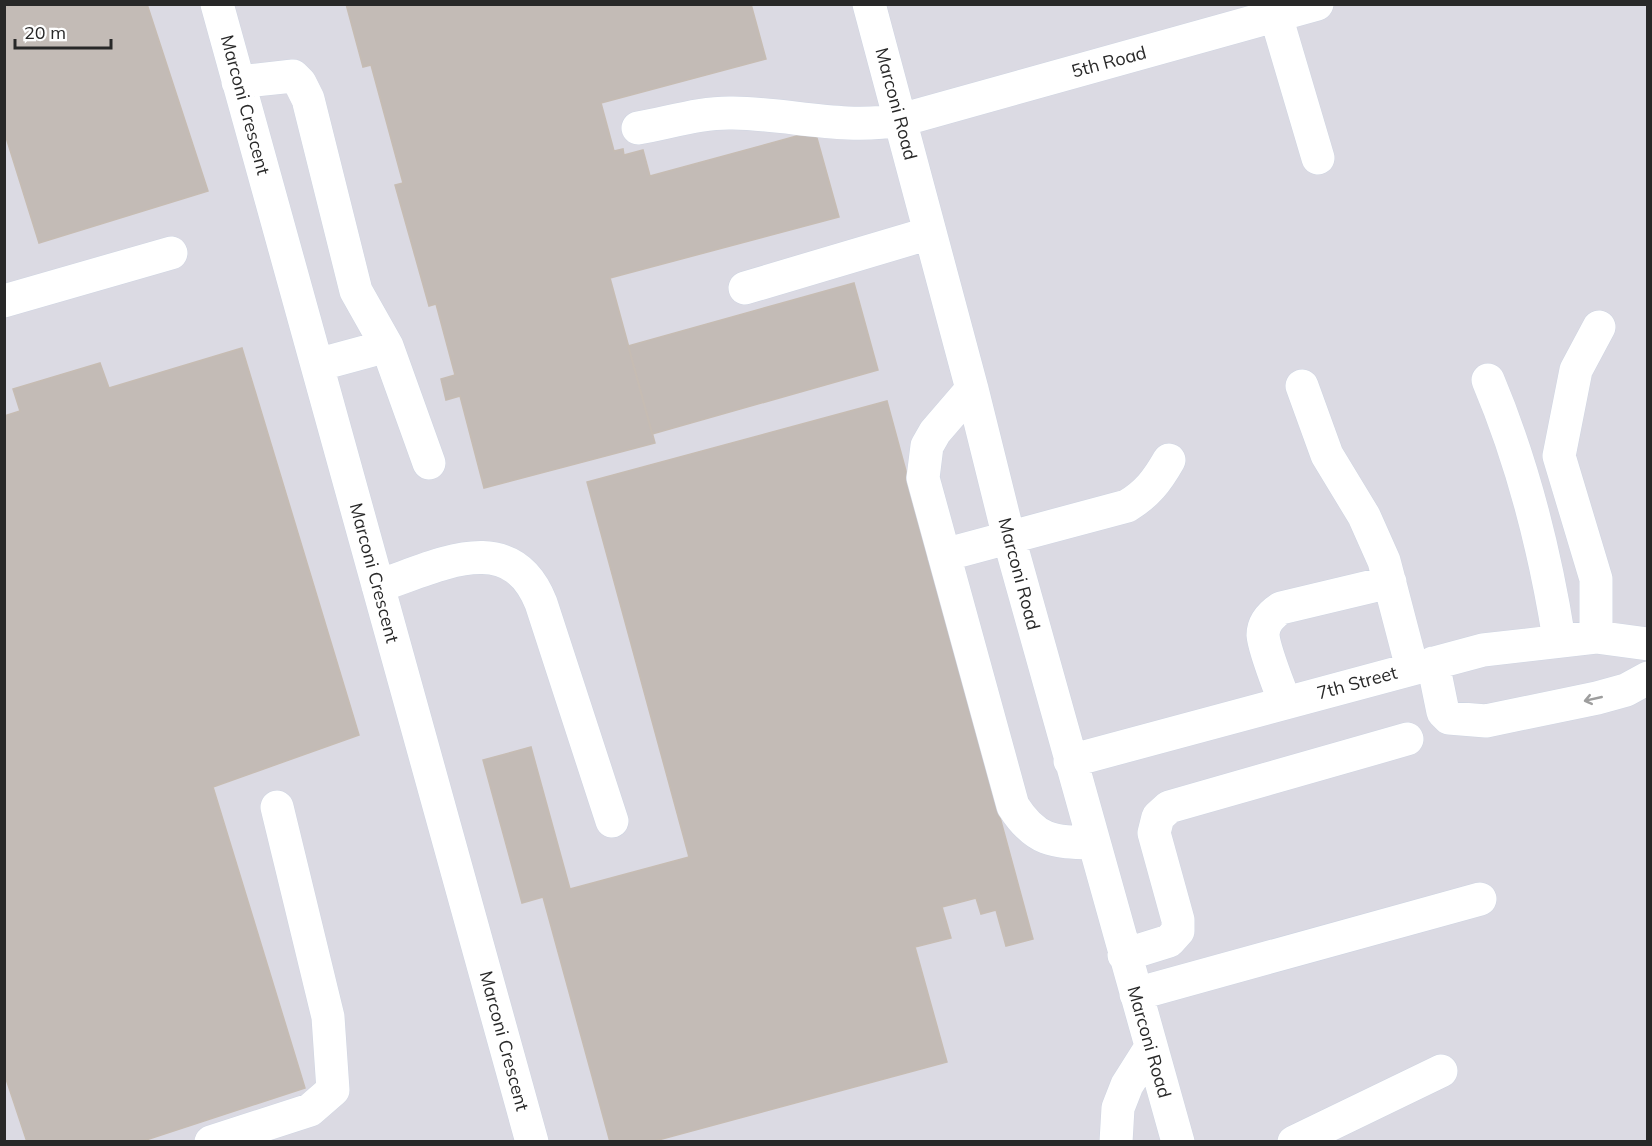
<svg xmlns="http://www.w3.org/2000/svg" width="1652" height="1146" font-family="Mulish,sans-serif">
<rect width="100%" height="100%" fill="#ebe1d9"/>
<path fill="#dbdae3" d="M5,5H1647V1141H5Z"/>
<path fill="#c3bbb6" stroke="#c6bcb3" stroke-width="1.5" d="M4,4H147L208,191L39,243L4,131Z
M346,4H751L766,59L601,103L614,151L623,149L624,155L643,150L650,176L815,131L839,217L610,278L655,443L484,488L460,396L446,400L441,379L455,375L436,304L429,306L395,185L403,183L371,65L363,67Z
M854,283L878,370L652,434L628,346Z
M242,348L359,735L213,787L305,1088L140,1142H27L4,1073V416L20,411L13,389L100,363L109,388Z
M887,401L1033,939L1006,946L996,910L981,914L976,898L942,907L951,938L915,947L947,1062L651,1142H610L543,897L522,903L483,760L531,747L570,889L689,857L587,482Z"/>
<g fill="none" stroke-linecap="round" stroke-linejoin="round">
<defs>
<path id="minor" d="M217,4L532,1142
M869,4L972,389L1009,538L1178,1142
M1276,16L1318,158
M238,82L293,76L300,83L308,99L356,291L387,346L429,463
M638,128C668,123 701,112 733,113C792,114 842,130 901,120L1317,4
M745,288L930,233
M4,301L171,253
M317,365L387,346
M1488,380C1523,463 1545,551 1559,639
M1302,386L1327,455L1364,516L1384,561L1412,668
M972,389L935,432L927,446L923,478L1013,806C1036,842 1053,842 1094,843
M944,555L1127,506C1147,494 1157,481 1169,460
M378,586C437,567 510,525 541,603L612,821
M1596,637V579L1559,456L1576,370L1599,327
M1433,663L1443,712L1449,718L1486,721L1597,698L1626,690L1648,678
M1285,703C1279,686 1264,650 1263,635C1263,623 1272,614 1281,608L1390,582
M1070,761L1483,650L1596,637L1648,644
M1124,955L1169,941L1178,931V920L1154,833L1158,817L1169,807L1407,739
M1136,994L1480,899
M211,1142L310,1110L333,1090L328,1017L277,807
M1116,1142L1118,1108L1127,1085L1151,1047
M1294,1142L1441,1071"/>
</defs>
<use href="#minor" stroke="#cfd5e2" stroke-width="34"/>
<use href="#minor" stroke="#fff" stroke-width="33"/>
</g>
<defs><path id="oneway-shaft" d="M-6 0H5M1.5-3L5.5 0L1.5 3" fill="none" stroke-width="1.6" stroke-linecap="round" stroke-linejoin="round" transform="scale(1.5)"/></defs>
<use stroke="#9e9e9e" href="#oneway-shaft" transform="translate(1593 699) rotate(167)"/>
<g text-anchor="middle" stroke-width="4.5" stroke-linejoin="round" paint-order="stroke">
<g font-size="18" fill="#282828" stroke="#fff">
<text transform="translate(1109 62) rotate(-15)" y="6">5th Road</text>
<text transform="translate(896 104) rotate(75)" y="6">Marconi Road</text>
<text transform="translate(245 105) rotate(75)" y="6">Marconi Crescent</text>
<text transform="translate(374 573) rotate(75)" y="6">Marconi Crescent</text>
<text transform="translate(1019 574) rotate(75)" y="6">Marconi Road</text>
<text transform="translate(1357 683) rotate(-15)" y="6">7th Street</text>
<text transform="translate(504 1041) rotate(75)" y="6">Marconi Crescent</text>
<text transform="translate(1149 1042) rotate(74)" y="6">Marconi Road</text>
</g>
</g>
<rect width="1652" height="1146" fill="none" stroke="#282828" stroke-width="12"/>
<path d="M15 39v9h96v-9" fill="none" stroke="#282828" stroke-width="3"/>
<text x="24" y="39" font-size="18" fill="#282828" stroke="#ffffff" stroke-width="4.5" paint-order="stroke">20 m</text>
</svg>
